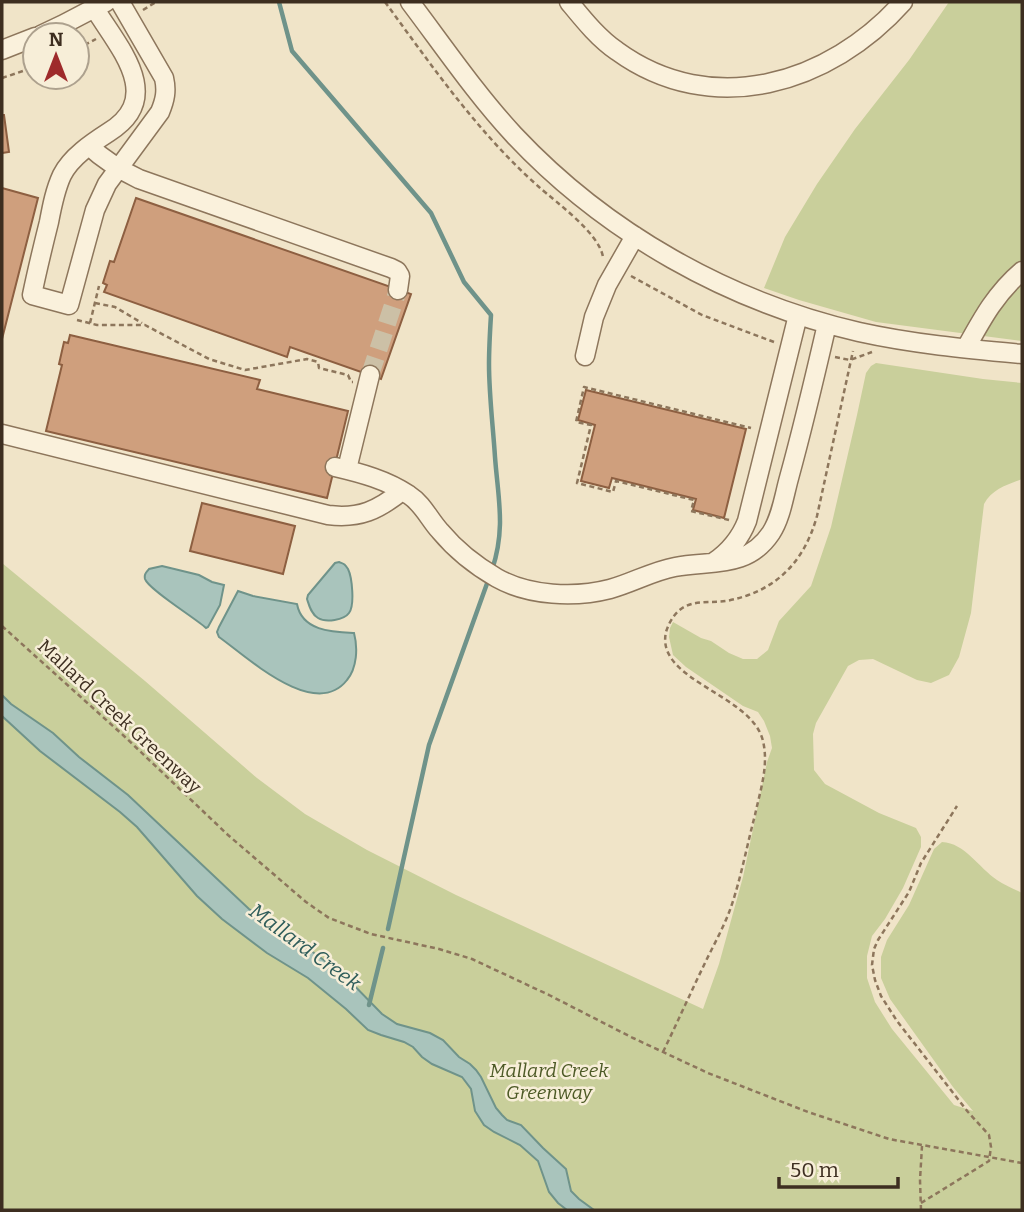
<svg xmlns="http://www.w3.org/2000/svg" width="1024" height="1212" font-family="Bitter,serif">
<rect width="100%" height="100%" fill="#f0e4c8"/>
<path fill="#c9cf9b" d="M949,2H1022V341L876,322L799,300L764,288L785,237L817,184L855,129L909,60Z
M876,363L983,379L1022,383V479C1007,485 992,489 984,504L971,613L959,657L949,675L931,683L917,680L873,659L859,660L848,666L816,723L813,734L814,770L825,784L879,813L916,828L921,837V847L903,888L885,919L872,936L867,956V978L875,1002L892,1029L954,1105L973,1111L953,1087L890,999L881,978V957L887,940L909,905L934,849L942,842C965,843 979,868 997,880C1004,885 1014,889 1022,893V1210H2V563L145,681L257,778L305,814L367,850L456,895L703,1009L719,964L743,877L767,762L772,748L770,736L764,721L758,712L743,706L686,667L673,655L669,637L670,628L673,622L701,638L711,641L729,653L743,659H757L768,650L779,621L811,586L831,527L857,415L866,373L871,366Z"/>
<path fill="#a9c4bc" stroke="#6f938a" stroke-width="2" d="M339,562C344,564 344,563 348,569C352,577 355,605 349,613C344,620 326,623 318,618C311,614 309,605 307,599L308,595L335,563Z
M162,566L199,575L212,582L224,585L220,605L208,627L206,628C195,618 148,589 145,579C144,574 146,573 149,569Z
M238,591L253,596L297,604C302,631 332,632 354,633C358,648 357,668 347,680C315,721 247,657 219,637L217,632L219,627Z
M2,695L11,704L53,733L79,757L128,795L249,909L267,919L343,974L382,1014L397,1024L430,1033L443,1040L459,1057L470,1064L476,1070L481,1077L496,1108L502,1115L507,1120L521,1125L543,1148L566,1169L571,1191L579,1199L594,1210H567L558,1203L549,1192L538,1161L520,1145L494,1132L484,1125L475,1111L471,1089L462,1077L432,1064L422,1057L413,1047L404,1042L381,1035L368,1030L346,1009L308,978L267,953L222,919L197,896L137,827L120,812L40,751L2,716Z"/>
<g fill="none" stroke-linecap="round" stroke-linejoin="round">
<path stroke="#6f938a" stroke-width="4.5" d="M279,2L292,51L431,213L464,282L491,315C490,331 489,348 489,364C489,395 493,426 495,457C498,498 506,528 492,570
M388,929L429,745L489,578
M369,1005L383,948"/>
</g>
<path fill="#cf9f7d" stroke="#8d5f41" stroke-width="2" d="M2,115H4L9,152L2,153Z
M2,188L38,198L2,339Z
M136,198L411,294L381,379L290,347L287,357L104,292L107,285L103,283L110,261L114,262Z
M70,335L260,380L257,389L348,411L327,498L46,431L62,365L59,364L64,342L68,343Z
M586,390L746,429L724,518L693,510L696,499L612,478L609,488L581,481L595,425L578,420Z
M202,503L295,526L283,574L190,551Z"/>
<g fill="none" stroke-linecap="round" stroke-linejoin="round">
<path stroke="#ccc0a6" stroke-width="18" stroke-dasharray="18 9" stroke-linecap="butt" d="M370,375L398,290"/>
<defs>
<path id="minor" d="M410,2C444,47 476,94 514,135C606,233 729,302 859,332C913,344 968,349 1022,354
M569,2C583,19 598,38 617,51C712,120 830,84 903,2
M95,9C119,48 165,97 109,132C92,143 71,157 62,175C55,190 52,206 49,222C43,246 37,271 32,295L69,305L95,210L107,184L160,112C165,100 167,91 164,78L120,2
M41,35L62,25L106,2
M2,50L35,37
M89,146C104,160 120,170 139,179L391,268L397,271L400,276L398,290
M966,348C982,319 996,293 1022,271
M585,356L594,317L607,285L635,236
M2,434L328,515C360,519 378,510 402,491
M335,467C361,473 387,480 409,495C423,504 429,519 440,531C455,549 476,566 497,578C529,596 575,598 610,589C632,583 653,571 675,567C712,560 747,569 771,533C781,518 784,496 789,478C803,427 815,376 827,324
M347,469L370,375
M714,562C730,551 740,539 747,521L798,315"/>
</defs>
<use href="#minor" stroke="#8d765c" stroke-width="21"/>
<path stroke="#8d765c" stroke-width="2.5" stroke-dasharray="5 3.5" stroke-linecap="butt" d="M385,2C432,66 478,133 539,187C557,203 599,233 603,257
M143,10L156,2
M77,49L96,39
M2,78L35,67
M631,276L702,315L774,342
M95,303L115,307L142,323
M77,320L97,325H145L209,359L245,370L307,359L318,362L319,368L348,375L351,382H353
M90,323L99,286
M835,357L850,360L872,352
M729,520L691,511L694,500L616,481L613,492L577,483L591,425L576,422L584,387L751,428
M2,626L124,736L228,835L306,902L329,918L371,934L439,949L472,959L549,995L633,1038L708,1073L808,1112L889,1139L1022,1163
M663,1052C677,1023 690,994 704,965C713,946 724,927 731,907C741,878 747,845 755,815C760,791 769,766 763,741C752,694 655,681 666,632C669,622 675,612 684,607C697,600 713,603 726,601C775,592 804,563 817,516L853,351
M921,1203L989,1161L991,1147L989,1135L968,1112L897,1021L881,996L875,980L872,965L874,949L878,940L909,892L921,863L957,806
M921,1210L920,1180L922,1146"/>
<use href="#minor" stroke="#faf1dc" stroke-width="18"/>
</g>
<g text-anchor="middle" stroke-width="5" stroke-linejoin="round" paint-order="stroke">
<g font-size="19" fill="#3d2e20" stroke="#f7eed8">
<text transform="translate(120 716) rotate(43)" y="7">Mallard Creek Greenway</text>
</g>
<g font-size="19" font-style="italic" fill="#4d5a26" stroke="#f7eed8">
<text x="549" y="1077">Mallard Creek<tspan x="549" dy="22">Greenway</tspan></text>
</g>
<g font-size="21" font-style="italic" fill="#2f5d5a" stroke="#f7eed8">
<text transform="translate(305 947) rotate(36)" y="7">Mallard Creek</text>
</g>
</g>
<rect width="1024" height="1212" fill="none" stroke="#3d2e20" stroke-width="7"/>
<g transform="translate(56 56)"><circle r="33" fill="#f7eed8" stroke="#ada18e" stroke-width="2"/>
<path d="M0-5L12 26L0 18L-12 26Z" fill="#9e2a2b"/>
<text y="-10" font-size="19" font-weight="bold" text-anchor="middle" fill="#3d2e20">N</text>
</g>
<path d="M779 1177v10h119v-10" fill="none" stroke="#3d2e20" stroke-width="3.5"/>
<text x="790" y="1177" font-size="21" fill="#3d2e20" stroke="#f7eed8" stroke-width="5" paint-order="stroke">50 m</text>
</svg>
